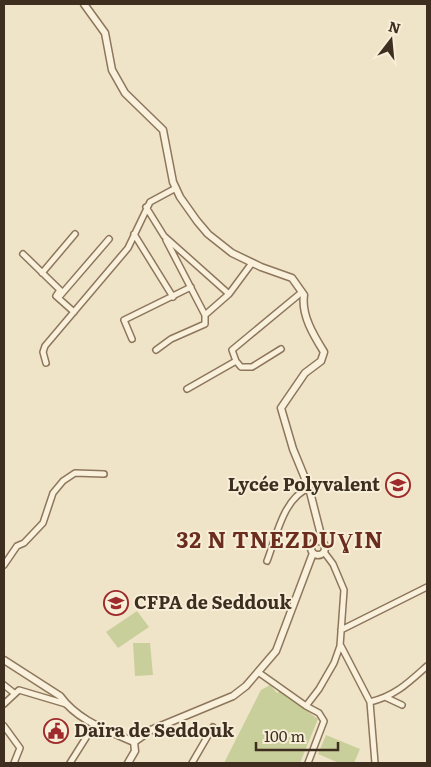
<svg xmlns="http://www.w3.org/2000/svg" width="431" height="767" font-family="Literata,serif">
<rect width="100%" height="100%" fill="#f0e4c8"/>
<path fill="#c9cf9b" d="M137,611L149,627L118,648L106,632Z
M133,643H150L153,675L135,676Z
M270,685L277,693L280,691L318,719L300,763H224L261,690Z
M326,735L360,749L354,763H339L318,754Z"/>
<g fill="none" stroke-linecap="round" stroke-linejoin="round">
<defs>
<path id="minor" d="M146,207L164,236L229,294
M134,234L173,297
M166,240L205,315
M23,254L60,290L56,296L74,312
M42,273L75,234
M59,297L109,239
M132,339L124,320L191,287
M156,350L171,339L205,324V315L229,294L252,263
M236,361L241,367H252L281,349
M46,363L43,352L45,346L128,248L150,202L176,188
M187,389L236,361L232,350L302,292
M267,561C276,538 283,498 309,488
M4,565L17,546L24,543L43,523L53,493L63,481L75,473L104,474
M341,630L427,587
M341,646L370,702L375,763
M258,672L306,706
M4,685L14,693
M387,698L402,705
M370,702C395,696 408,683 427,666
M4,704L19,690L66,704
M4,726L20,748L14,763
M70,763L94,725
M192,763L213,727
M308,763L324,721L319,713L306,706L319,689L334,663L340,646L344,590L333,564L324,552"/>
<path id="tertiary" d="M84,4L105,33L112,70L125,93L163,130L173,182L180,197L197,221L208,234L232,253L261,267L292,278L304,295C301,315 314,336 324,352L321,361L305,373L281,408L293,449L309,488L323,543
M311 548a7 7 0 1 1 14 0a7 7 0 1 1-14 0Z
M4,660L60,696C78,721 107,730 134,742L135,751L128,763
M134,742L151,730L233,696L246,686L276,651L313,553"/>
</defs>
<use href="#minor" stroke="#8d765c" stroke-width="8"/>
<use href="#tertiary" stroke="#8d765c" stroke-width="9"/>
<use href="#minor" stroke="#faf1dc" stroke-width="5"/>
<use href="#tertiary" stroke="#faf1dc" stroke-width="6"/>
</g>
<defs>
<symbol id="school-ring" viewBox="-11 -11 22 22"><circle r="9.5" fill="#f7eed8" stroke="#9e2a2b" stroke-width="1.5"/><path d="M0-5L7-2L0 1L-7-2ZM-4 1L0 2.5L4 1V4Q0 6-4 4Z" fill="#9e2a2b"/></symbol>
<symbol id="university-ring" viewBox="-11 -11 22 22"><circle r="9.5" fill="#f7eed8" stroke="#9e2a2b" stroke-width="1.5"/><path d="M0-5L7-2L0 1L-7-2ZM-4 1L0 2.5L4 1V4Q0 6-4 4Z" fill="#9e2a2b"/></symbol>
<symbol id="civic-ring" viewBox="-11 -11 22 22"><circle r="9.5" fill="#f7eed8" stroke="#9e2a2b" stroke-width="1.5"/><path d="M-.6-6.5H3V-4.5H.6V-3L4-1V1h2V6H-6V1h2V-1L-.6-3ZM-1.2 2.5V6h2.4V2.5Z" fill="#9e2a2b"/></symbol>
</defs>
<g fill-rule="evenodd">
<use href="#school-ring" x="384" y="471" width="28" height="28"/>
<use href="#university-ring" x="102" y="589" width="28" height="28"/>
<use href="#civic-ring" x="42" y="717" width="28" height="28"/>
</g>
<g text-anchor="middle" stroke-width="4" stroke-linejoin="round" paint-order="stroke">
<g font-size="18" font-weight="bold" fill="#3d2e20" stroke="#f7eed8" text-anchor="start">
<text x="380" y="491" text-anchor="end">Lycée Polyvalent</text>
<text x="134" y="609">CFPA de Seddouk</text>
<text x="74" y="737">Daïra de Seddouk</text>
</g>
<g font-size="22" font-weight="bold" letter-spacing="1" fill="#6b2e1e" stroke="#f7eed8">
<text x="280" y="548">32 N TNEZDUƔIN</text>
</g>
</g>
<rect width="431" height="767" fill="none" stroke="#3d2e20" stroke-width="10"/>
<g transform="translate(391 40) rotate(16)" stroke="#f7eed8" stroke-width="4" paint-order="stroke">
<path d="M0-4L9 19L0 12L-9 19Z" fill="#3d2e20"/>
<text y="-8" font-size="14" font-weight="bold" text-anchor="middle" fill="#3d2e20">N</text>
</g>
<path d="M256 742v8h82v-8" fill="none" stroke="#3d2e20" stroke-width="2.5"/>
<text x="264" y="742" font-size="15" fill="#3d2e20" stroke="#f7eed8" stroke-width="4" paint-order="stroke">100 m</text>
</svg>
